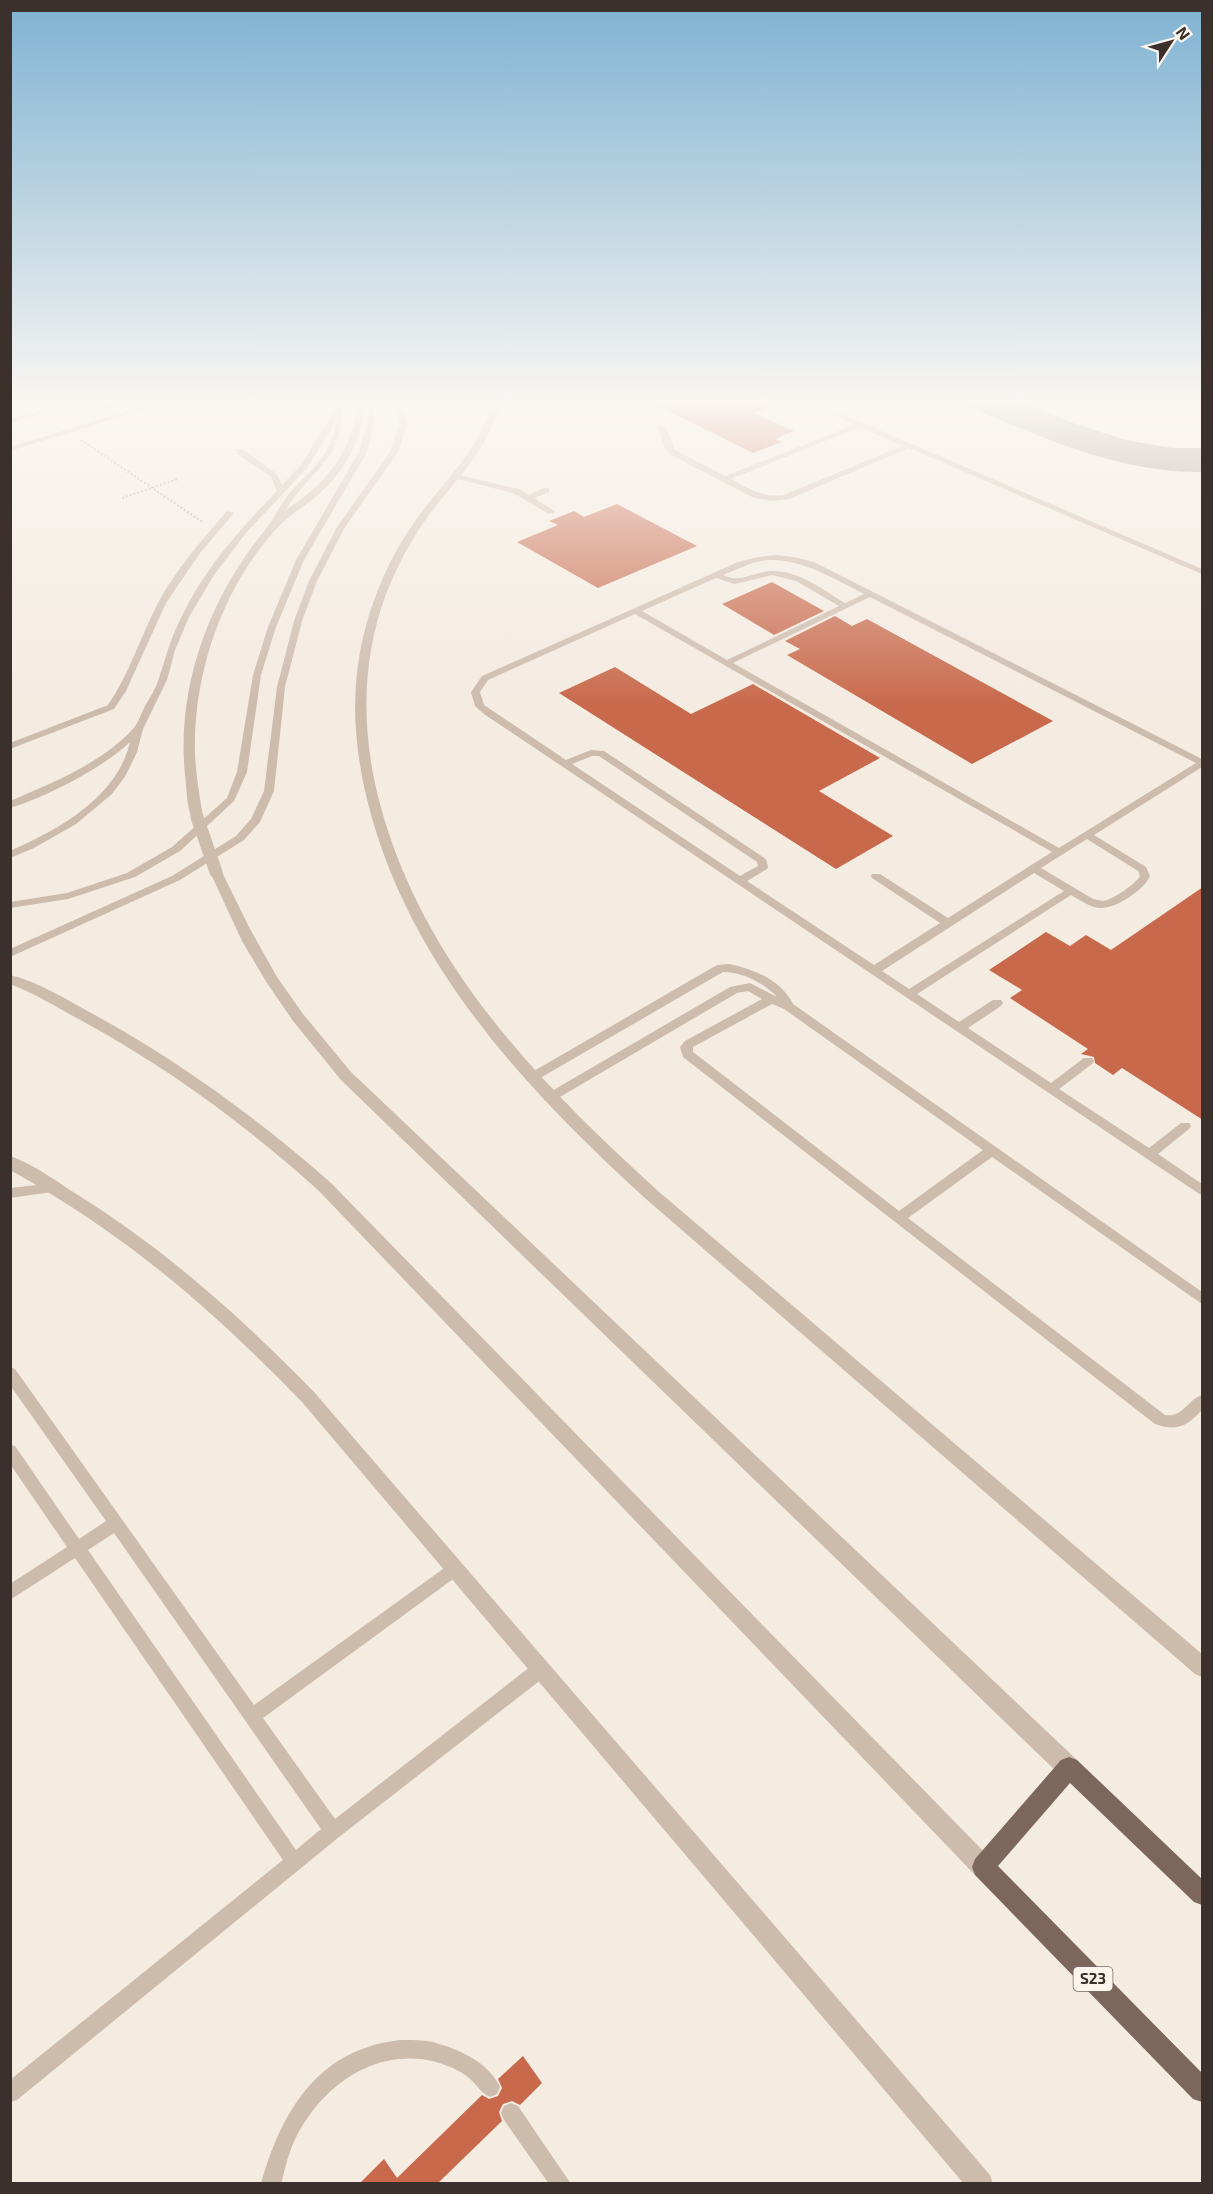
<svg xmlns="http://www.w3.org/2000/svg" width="1213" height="2194" font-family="'Exo 2',sans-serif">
<rect width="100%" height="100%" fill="#f4ebe1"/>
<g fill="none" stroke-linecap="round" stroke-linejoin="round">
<path fill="#988e86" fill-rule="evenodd" d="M964,399H1015L1076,424L1126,440L1173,448H1202V472C1119,473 1044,438 969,407Z"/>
</g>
<path fill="#c8694b" d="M644,399H711L716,402L723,399L728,402L735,399H783L784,402L754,413L794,431L775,439L782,442L753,453Z
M617,504L697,546L598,588L517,542L558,525L549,521L574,511L584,517Z
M772,582L824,611L774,635L722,604Z
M835,616L852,626L867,619L1053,721L972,764L787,655L800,649L785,641Z
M615,667L691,714L753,684L880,758L819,791L893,836L836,869L559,693Z
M1203,887V1120L1122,1068L1113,1075L1095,1063L1094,1057L1081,1054L1088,1049L1010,998L1022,990L989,970L1046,932L1070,946L1086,935L1111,950Z
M523,2056L542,2083L520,2105L512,2101L503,2104L499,2112L502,2121L437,2184H359L384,2159L397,2178L482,2095L489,2099L498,2096L502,2088L498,2079Z"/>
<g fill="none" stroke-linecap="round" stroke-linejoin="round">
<path stroke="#b9a596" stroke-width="2" stroke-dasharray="2 2" stroke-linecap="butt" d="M81,440L204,523
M122,498L178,479"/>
<path fill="#cdbbac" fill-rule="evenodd" d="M77,399H88L10,423V419Z
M96,399H103L102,404C113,406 120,399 131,399C120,408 109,411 96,406Z
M166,399H177L10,451V447Z
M369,399H375L374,421L367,452L304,560L276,627L261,675L247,772L234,801L180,851L135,877L68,899L10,908V902L67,893L127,873L172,847L227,798L237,772L253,675L268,627L296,560L359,452L368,421Z
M398,399H404L407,425L398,452L345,527L317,581L302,621L285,687L274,791L260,822L244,840L180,880L10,957V949L172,876L236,836L251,819L264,791L277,687L294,621L309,581L337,527L390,452L399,425Z
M797,399H807L1202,569V574L909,448L789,499L772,501L754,498L669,454L664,447L658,427L662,425L666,427L675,450L725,476L854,425ZM860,427L902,446L784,495C763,498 749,489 731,479Z
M338,404L343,405C340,459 322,462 292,500C286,509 281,518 276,528H270L269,526C275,515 281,504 289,494C308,472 334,453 336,421L307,468L246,533L214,575L189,617L175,650L167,680L143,729L137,752L126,775L112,794L76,824L34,848L10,858V851C59,829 117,798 130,742C103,768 46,797 10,808V801C52,783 100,764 132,730C137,725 140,717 143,710C148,700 156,689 159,678C166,657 171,637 181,618C204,569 240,529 277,491L271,477L236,453V449H242L277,474L282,485L301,465Z
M454,474L519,489L529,495L543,488H549V492L534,498L556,512L549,514L513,493L454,478Z
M227,511L234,513L200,553L166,603L126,691L114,709L10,749V743L108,705C129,674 140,638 157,605C175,570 202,540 227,511Z
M776,555L794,557L814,562L1202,759V767L1094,835L1146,867L1150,876C1145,889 1118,907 1103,908C1092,909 1080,900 1071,895L917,994L959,1022L993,1000H1001L1003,1003L1001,1006L968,1028L1051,1083L1084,1058H1092L1094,1061L1092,1064L1059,1089L1149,1148L1181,1123H1189L1191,1126L1189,1129L1158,1154L1202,1184V1195L1198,1193L484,714L475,706L471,692L482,676L738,562L758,557ZM767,560C804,559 832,578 864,594L845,603C823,590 800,571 773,571C754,571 741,584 723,575L752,563ZM772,575L796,581L839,606L727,660L642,611L716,578L735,584ZM870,597L1196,763L1059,848L733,663ZM635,614L1052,852L948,918L880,874H872L871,876L872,878L940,923L874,965L747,881L767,869L768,867L766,859L604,751L591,750L566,760L484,705L480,692L488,680ZM592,756H599L757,862L758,866L740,876L572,764ZM1087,839L1138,871L1140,876C1137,883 1111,901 1103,901C1102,901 1094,899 1093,899L1041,868ZM1034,873L1064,891L909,989L882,971Z
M729,964C754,969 781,980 793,1004L1202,1292V1304L992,1157L908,1218L1165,1415C1183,1418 1187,1400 1202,1395V1410C1187,1426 1177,1432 1155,1424L683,1057L680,1047L685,1041L762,999L748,991L737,993L553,1101H545L543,1098L545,1095L730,987L750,983L777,997C764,983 743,972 723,972L535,1081H527L525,1078L527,1075L717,965ZM772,1004L784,1009L983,1150L899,1211L693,1052V1047Z
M55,1183L59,1185L61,1188L59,1191L10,1198V1188Z
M10,1367L15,1369L254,1705L450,1564L455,1562L460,1564L463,1569L460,1574L263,1718L335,1819L535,1663L541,1661L547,1663L549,1669L547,1675L339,1837L17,2100L10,2102V2080L283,1860L75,1558L10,1600V1584L67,1547L10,1464V1445L15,1446L79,1539L106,1521L10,1385ZM114,1533L321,1829L296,1850L88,1550Z
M399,2040C410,2040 423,2040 433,2042C458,2049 489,2062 500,2087L497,2094L490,2097C481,2093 477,2085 470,2079C461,2070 444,2064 432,2061C368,2047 311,2095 290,2152C286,2162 284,2173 281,2184H261C277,2126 306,2067 368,2047C378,2043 389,2042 399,2040Z
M511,2103L518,2106L571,2184H549L504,2120L501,2113L504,2106Z"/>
<path fill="#cdbbac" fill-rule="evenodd" d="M493,399H501C491,447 457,478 428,516C411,540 397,566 386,594C361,662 361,733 380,804C423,964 538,1082 658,1191L1202,1654V1677L1195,1674L646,1199C527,1090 411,968 369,807C350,735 349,665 376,595C387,565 402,538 421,513C449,476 482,446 493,399Z
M10,1156C34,1164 57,1182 78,1195C166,1250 242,1318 314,1392L990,2175L993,2184H964L302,1402C211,1308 125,1234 10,1170Z"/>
<path fill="#cdbbac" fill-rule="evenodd" d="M358,399H366C363,441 345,473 312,500C301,508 290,515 280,525C227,580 196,664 195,740C194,766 199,792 203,817L197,821L193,820C186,807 187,789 185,775C176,684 211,594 269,525C279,513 293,506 305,496C337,471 354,440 358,399Z
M216,868L222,872L249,927L277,977L303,1014L351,1072L1077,1760L1080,1768L1077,1776L1069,1779L1061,1776L341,1080L293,1021L267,983L242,941L210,872Z
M10,975C39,982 67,1000 93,1014C179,1061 257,1118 331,1183L991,1859L994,1867L991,1875L983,1878L975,1875L319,1191C247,1126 170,1069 84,1022C60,1009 36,994 10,984Z"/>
<path fill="#7d675c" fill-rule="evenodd" d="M1069,1757L1077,1760L1202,1879V1905L1194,1902L1070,1783L998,1866L1202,2073V2102L1193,2099L975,1875L972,1867L975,1859L1061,1760Z"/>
<path stroke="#cdbbac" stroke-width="13" d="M197,817L216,872"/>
</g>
<linearGradient id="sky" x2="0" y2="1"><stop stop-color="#7eb2d2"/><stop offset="0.57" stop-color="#faf6f2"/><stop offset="1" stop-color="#faf6f2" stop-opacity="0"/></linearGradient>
<rect width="1213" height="706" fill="url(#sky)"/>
<g text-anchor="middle" stroke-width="4.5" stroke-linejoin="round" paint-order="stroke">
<rect fill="#fbf5ee" stroke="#756b66" stroke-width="1.5" x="1073.5" y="1967" width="39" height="24" rx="4.5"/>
<g font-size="15" font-weight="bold" fill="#3b302b">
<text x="1093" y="1984">S23</text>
</g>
</g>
<rect width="1213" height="2194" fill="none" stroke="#3b302b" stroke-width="24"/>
<g transform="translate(1171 42) rotate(54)" stroke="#fbf5ee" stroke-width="4.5" paint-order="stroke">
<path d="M0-4.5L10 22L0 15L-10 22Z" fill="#3b302b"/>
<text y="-9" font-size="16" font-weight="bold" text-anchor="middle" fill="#3b302b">N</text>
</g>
</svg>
